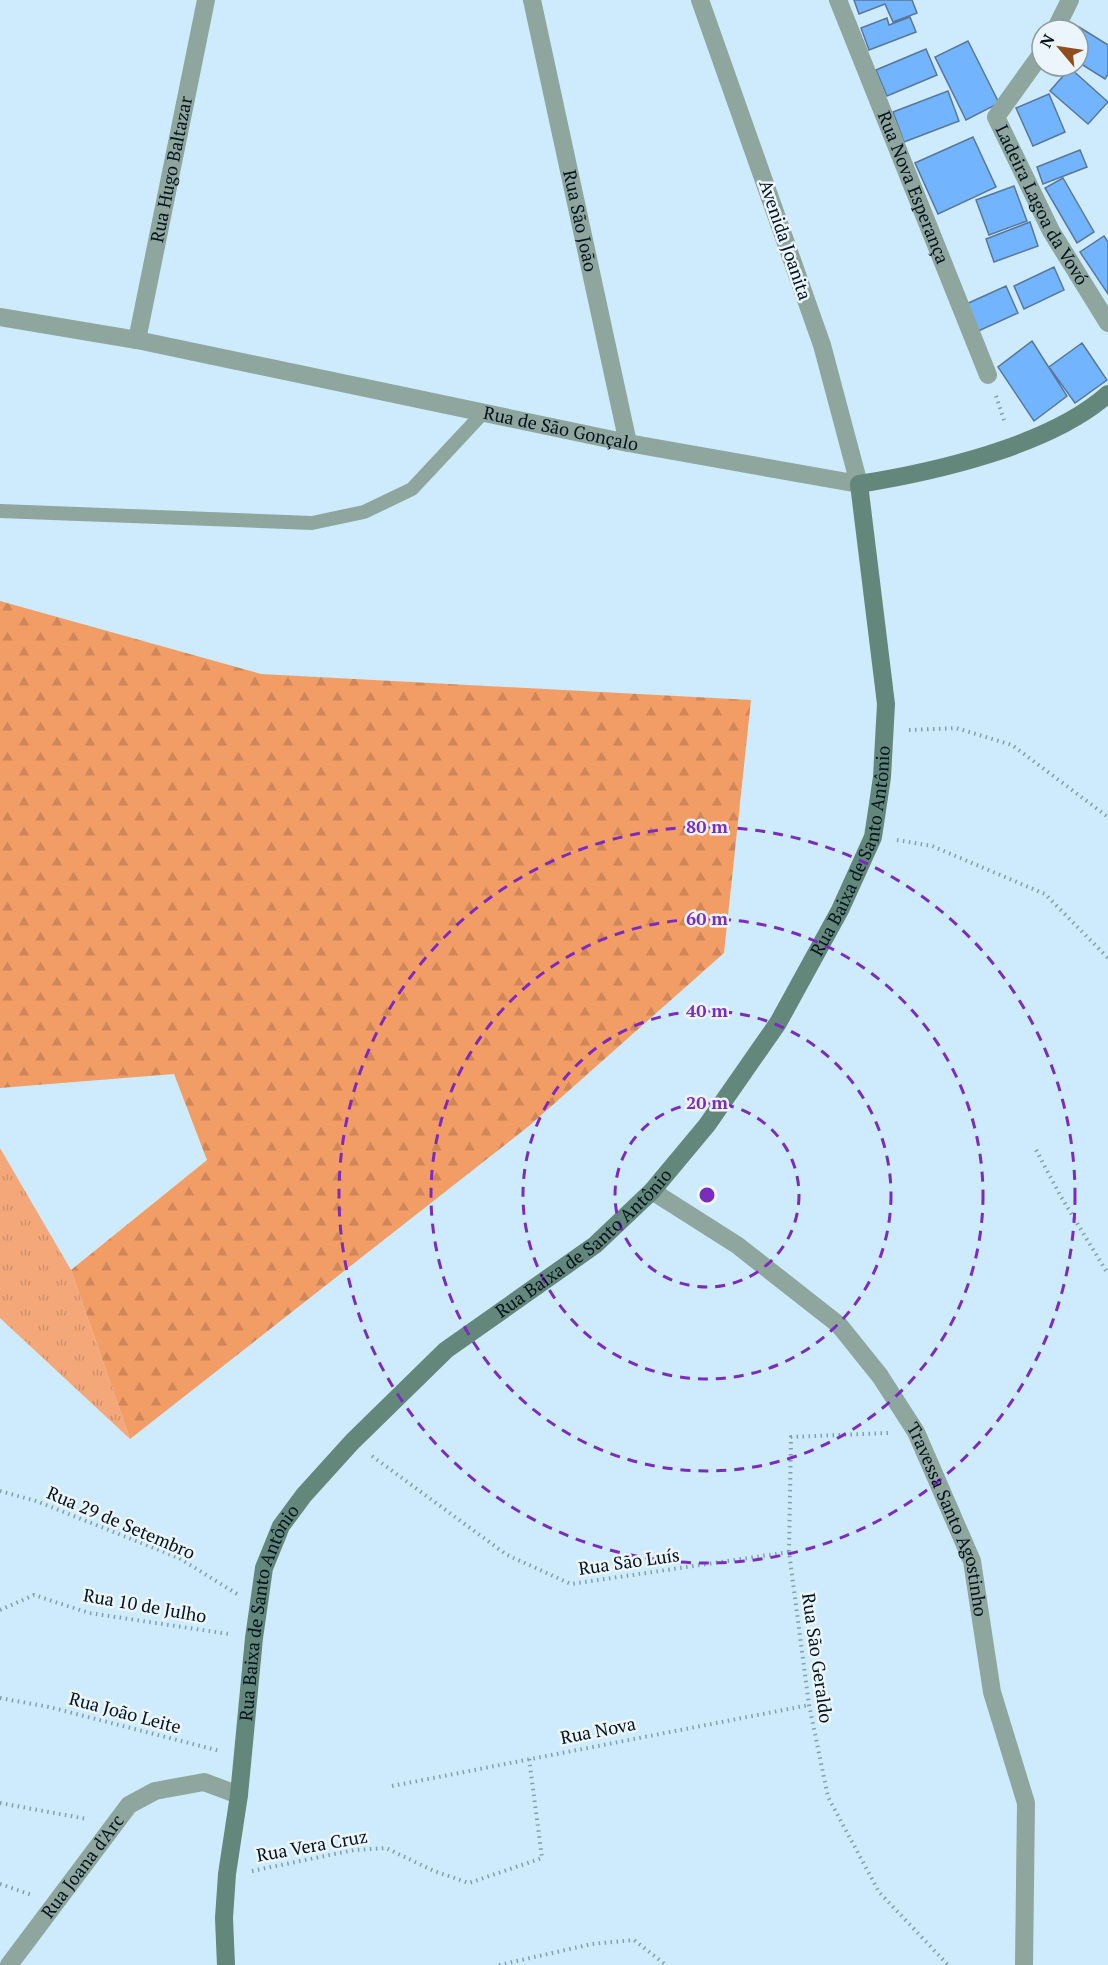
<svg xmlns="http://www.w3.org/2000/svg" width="1108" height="1965" font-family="'PT Serif',serif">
<defs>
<pattern id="grass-tufts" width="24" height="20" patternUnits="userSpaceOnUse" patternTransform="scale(1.5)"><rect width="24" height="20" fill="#f4a87a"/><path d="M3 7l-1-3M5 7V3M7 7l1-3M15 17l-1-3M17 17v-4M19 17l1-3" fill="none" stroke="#cf9069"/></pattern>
<pattern id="forest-firs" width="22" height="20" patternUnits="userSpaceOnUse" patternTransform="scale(1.5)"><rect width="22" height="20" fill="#f39d66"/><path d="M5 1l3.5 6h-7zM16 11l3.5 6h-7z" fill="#cf8658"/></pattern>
</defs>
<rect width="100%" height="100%" fill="#cdebfc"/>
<path fill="url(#grass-tufts)" d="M0,1148L71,1270L130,1439L0,1318Z"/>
<path fill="url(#forest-firs)" d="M0,601L261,674L751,700L724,953L529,1126L130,1439L71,1270L207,1160L174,1074L0,1088Z"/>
<path fill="#72b4fd" stroke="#58779a" stroke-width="1.5" d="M854,0H912L917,13L893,22L885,4L859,14Z
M910,17L916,32L869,50L861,28L887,18L889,25Z
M1079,27L1108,45V74L1105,79L1078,62Z
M968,41L999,103L966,120L935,57Z
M926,49L937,75L887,96L876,70Z
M1070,68L1108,102L1088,124L1050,91Z
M948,91L959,121L904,142L893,112Z
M1049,94L1065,132L1033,146L1016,108Z
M973,137L996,187L938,214L915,163Z
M1080,150L1087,167L1043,184L1037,167Z
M1063,178L1094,232L1077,243L1045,188Z
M1014,186L1027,221L989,235L976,200Z
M1030,222L1038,246L994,262L986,239Z
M1104,236L1108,242V294L1080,252Z
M1054,267L1064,290L1024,309L1014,286Z
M1006,286L1018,313L974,333L962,306Z
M1032,341L1067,396L1034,421L998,367Z
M1082,343L1107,380L1075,403L1049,367Z"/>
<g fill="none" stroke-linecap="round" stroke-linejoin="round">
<path stroke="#849eac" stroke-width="4" stroke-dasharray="1.5 4.5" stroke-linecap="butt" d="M996,396L1005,423
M909,730L956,728L1012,745L1108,817
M897,840L932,846L1045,894L1108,958
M1036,1150L1060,1195L1108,1274
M888,1433L791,1437L789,1552L809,1705L828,1797L879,1892L948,1965
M372,1456L507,1555L571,1584L789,1552
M0,1491L36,1501L179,1558L237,1594
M0,1610L34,1595L89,1613L229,1634
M0,1698L49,1707L220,1751
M392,1786L809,1705
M0,1803L87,1819
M252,1871L354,1850L386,1848L434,1871L469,1883L542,1858L529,1758
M0,1884L32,1895
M499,1965L592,1944L634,1940L666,1965"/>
<path stroke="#8ea69e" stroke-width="14" d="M0,511L312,523L364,512L412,489L483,413"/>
<g stroke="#8ea69e" stroke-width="18">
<path id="s1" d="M532,0L628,443"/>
<path id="s2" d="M838,0L988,375"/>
<path d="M1055,30L1070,0"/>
<path id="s3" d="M1042,53L996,117L1051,231L1108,323"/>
<path id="s4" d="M0,317L137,340L628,443L859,484L822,345L700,0"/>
<path id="s5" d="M137,340L206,0"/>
<path id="s6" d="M652,1191L737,1245L839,1325L880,1376L916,1432L972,1561L992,1692L1026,1803L1024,1965"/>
<path id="s7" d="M9,1965L129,1805L155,1791L204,1782L239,1795"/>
</g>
<path stroke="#63877b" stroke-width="18" id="s8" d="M226,1965L224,1918L227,1874L239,1795L254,1638L264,1568L281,1526L304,1495L352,1442L446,1350L595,1245L652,1191L707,1125L778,1023L840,910L873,837L882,777L886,704L859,484C934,472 1050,446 1108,394"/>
</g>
<g fill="none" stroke="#7b2cbf" stroke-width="3" stroke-dasharray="10 8">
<circle cx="707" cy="1195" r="92"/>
<circle cx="707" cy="1195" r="184"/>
<circle cx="707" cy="1195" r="276"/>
<circle cx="707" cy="1195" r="368"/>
</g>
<g text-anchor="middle" stroke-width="5" stroke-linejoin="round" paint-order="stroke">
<g font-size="18" fill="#01121c" stroke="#ebf5fb">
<text dy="6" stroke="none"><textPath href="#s5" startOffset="174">Rua Hugo Baltazar</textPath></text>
<text dy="6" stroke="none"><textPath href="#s2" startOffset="202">Rua Nova Esperança</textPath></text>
<text dy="6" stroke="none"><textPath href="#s3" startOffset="178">Ladeira Lagoa da Vovó</textPath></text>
<text dy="6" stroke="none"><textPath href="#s1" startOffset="226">Rua São João</textPath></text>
<text transform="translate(785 240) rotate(71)" y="6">Avenida Joanita</text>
<text dy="6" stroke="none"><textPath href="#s4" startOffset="572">Rua de São Gonçalo</textPath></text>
<text dy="6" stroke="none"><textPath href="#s8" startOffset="1347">Rua Baixa de Santo Antônio</textPath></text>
<text dy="6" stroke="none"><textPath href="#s8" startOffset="861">Rua Baixa de Santo Antônio</textPath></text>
<text dy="6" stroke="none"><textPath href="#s6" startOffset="456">Travessa Santo Agostinho</textPath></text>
<text transform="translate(121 1523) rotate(23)" y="6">Rua 29 de Setembro</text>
<text transform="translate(629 1562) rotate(-8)" y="6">Rua São Luís</text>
<text transform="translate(145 1606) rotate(10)" y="6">Rua 10 de Julho</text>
<text dy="6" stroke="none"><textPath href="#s8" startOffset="357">Rua Baixa de Santo Antônio</textPath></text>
<text transform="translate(817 1658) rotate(82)" y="6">Rua São Geraldo</text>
<text transform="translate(125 1713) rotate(15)" y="6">Rua João Leite</text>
<text transform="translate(598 1731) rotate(-11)" y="6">Rua Nova</text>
<text transform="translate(312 1846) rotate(-10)" y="6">Rua Vera Cruz</text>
<text dy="6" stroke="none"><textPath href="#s7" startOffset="123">Rua Joana d'Arc</textPath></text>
</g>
</g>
<circle cx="707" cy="1195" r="9" fill="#7b2cbf" stroke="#ebf5fb" stroke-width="3"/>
<g font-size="18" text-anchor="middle" font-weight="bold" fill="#7b2cbf" stroke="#ebf5fb" stroke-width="5" stroke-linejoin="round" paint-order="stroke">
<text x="707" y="833">80 m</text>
<text x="707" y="925">60 m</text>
<text x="707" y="1017">40 m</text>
<text x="707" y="1109">20 m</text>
</g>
<g transform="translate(1060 48) rotate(299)"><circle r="28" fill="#ebf5fb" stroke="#8d9aa2" stroke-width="1.5"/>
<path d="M0-4.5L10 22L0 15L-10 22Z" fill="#8f4c1d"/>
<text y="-9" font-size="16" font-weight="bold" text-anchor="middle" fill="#01121c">N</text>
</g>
</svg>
